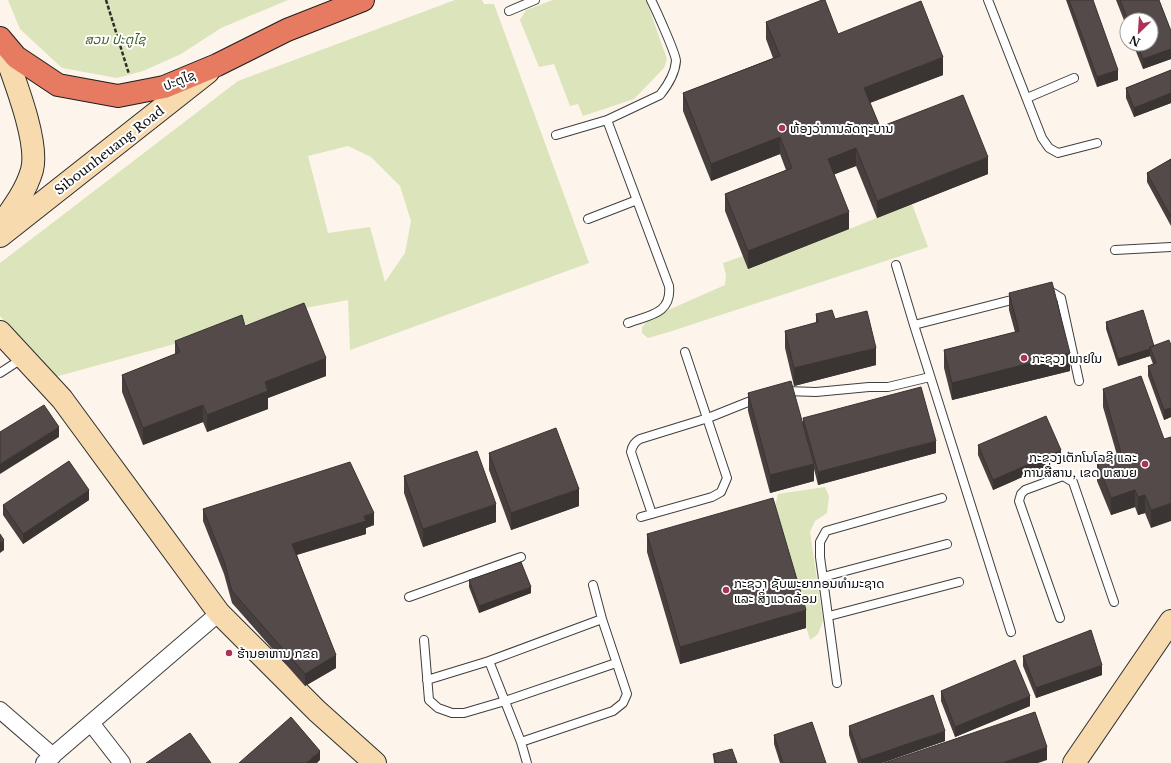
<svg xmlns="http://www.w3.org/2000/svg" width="1171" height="763" font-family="'Libre Baskerville','Noto Sans Lao',serif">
<rect width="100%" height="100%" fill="#fdf5ec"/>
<path fill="#dbe4ba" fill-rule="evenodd" d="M8,0H288L221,28L181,54L143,71L117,78L62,68L20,29Z
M455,0H482L484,4H494L589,263L350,350L348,300L305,308L55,377L0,316V263L238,81ZM348,146L371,157L400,186L411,221L405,253L385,282L370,227L328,233L308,156Z
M553,0H646L667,59L664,68L634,99L583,116L578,104L570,106L554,64L539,67L520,20L526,10Z
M912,204L928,247L669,332L648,338L642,333V327L650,318L725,285L726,275L723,263L743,256L749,269Z
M825,487L829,496L827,513L815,521L810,532L823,621L818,634L810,640L773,515L778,494Z"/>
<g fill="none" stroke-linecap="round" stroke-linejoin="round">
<defs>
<path id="lane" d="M988,0L1042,138L1049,148L1058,153L1097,143
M509,11L535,0
M1027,98L1074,78
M607,120L669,286C672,314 649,315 628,323
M556,135L607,120L660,95C668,85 675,74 676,61C676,54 656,10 651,0
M588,219L637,200
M1115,250L1171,247
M896,265L914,325L1019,298
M1044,292L1053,293L1061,298L1079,381
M914,325L1011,632
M0,373L23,358
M785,391L816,392L869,387H888L930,377
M652,514L631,452C632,446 634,442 640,439L708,418L758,398
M641,517L712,497L721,492L727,478L685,352
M823,577L947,544
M593,585L602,619
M409,597L521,557
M829,616L959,582
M1060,618L1019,501L1021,494L1025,490L1063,476L1073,482L1114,602
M424,640L429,700L438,708L452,713H464L505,701L616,663
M427,680L489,661L602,619L627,694L623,703L613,711L521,742L489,661
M837,683L820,557V542L826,531L942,498
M521,742L527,763"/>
<path id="street" d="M0,710L53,756
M91,723L122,763
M44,763L219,613"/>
<path id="secondary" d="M0,39C10,69 40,140 32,170C26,191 13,208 0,226
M0,236L208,72
M0,332L62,399L219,613L317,711L375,763
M1074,763L1171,621"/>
<path id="highway" d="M0,38L16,57L58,85L118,96L164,87L217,65L287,30L363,0"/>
</defs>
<use href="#lane" stroke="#3f3f3f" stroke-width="10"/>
<use href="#street" stroke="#3f3f3f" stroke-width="18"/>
<use href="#secondary" stroke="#2e2e2e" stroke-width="24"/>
<use href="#highway" stroke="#1d1d1d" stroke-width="24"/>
<path stroke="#2e2e2e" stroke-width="2.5" stroke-dasharray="4 2" stroke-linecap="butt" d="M106,0L129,74"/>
<use href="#lane" stroke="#fff" stroke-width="8"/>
<use href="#street" stroke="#fff" stroke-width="16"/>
<use href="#secondary" stroke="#f7dbae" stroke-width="22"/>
<use href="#highway" stroke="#e67b62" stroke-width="22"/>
</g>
<path fill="#47403f" d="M1066,0H1093L1118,80L1097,87Z
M1116,0H1159L1171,31V59L1143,69L1133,44H1151V20H1127V28Z
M766,22L838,34L943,75L870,103L880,127L988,174L877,218L856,166L834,174L849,229L748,269L725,211V194L786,170L780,154L711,181L683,111V93L773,58L766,39Z
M1171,70V103L1134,117L1126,98V88Z
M1171,159V226L1147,182V173Z
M1009,293L1070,371L952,400L944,368V350L1015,332L1009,310Z
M816,314L835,319L876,365L794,386L785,348V331L816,323Z
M1106,322L1154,346L1171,345V417L1164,420L1148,376V366L1153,364L1150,356L1118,366L1106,329Z
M245,326L326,376L268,398V409L207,432L203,422L143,445L122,392V375L175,354V341Z
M1103,389L1164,439L1151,528L1145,513L1138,515L1135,507L1111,515L1097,481V463L1117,455L1103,407Z
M748,393L803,425V418L936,453L818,485L814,469V481L770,493L748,411Z
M978,445L1061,460L993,490L978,455Z
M489,453L579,506L511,530L489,470Z
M404,476L496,522L423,547L404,493Z
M89,500L23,544L3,515V505Z
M203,509L374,525L366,528V534L297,555L336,668L305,686L232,603L224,574L203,521Z
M647,534L806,628L680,664L647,552Z
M469,580L531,593L479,613L469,587Z
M1023,656L1102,675L1036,698L1023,666Z
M941,691L1030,706L955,737L941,701Z
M849,726L945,741L882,763H858L849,735Z
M774,735L826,763H780L774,744Z
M713,754L737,763H714Z"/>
<path fill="#3a3433" d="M1171,49V59L1143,69V59Z
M943,57V75L864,105V88Z
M1118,70V80L1097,87V77Z
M1171,93V103L1134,117V108Z
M780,137V154L711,181V164Z
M856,148V166L828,177V159Z
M988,157V174L877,218V201Z
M849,212V229L748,269V251Z
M876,348V365L794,386V368Z
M1150,349V356L1118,366V359Z
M1070,353V371L952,400V383Z
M326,358V376L268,398V409L207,432V415L265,382Z
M203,405V422L143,445V428Z
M1171,408V417L1164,420V410Z
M59,427V437L0,474V464Z
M936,441V453L818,485V472Z
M1061,450V460L993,490V480Z
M814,464V481L770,493V475Z
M579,489V506L511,530V513Z
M89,490V500L23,544V534Z
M1135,490V507L1111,515V498Z
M1145,495V513L1138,515V497Z
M1171,503V521L1151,528V510Z
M496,504V522L423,547V529Z
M374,513V525L366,528V534L292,556V544L364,516Z
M4,540V550L0,553V543Z
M531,587V593L479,613V606Z
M806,610V628L680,664V647Z
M336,655V668L305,686V674Z
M1102,665V675L1036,698V688Z
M1030,696V706L955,737V727Z
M945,731V741L882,763H861V760Z
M1047,747V760L1038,763H1002Z
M320,751V760L317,763H306Z"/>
<path fill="#534a49" stroke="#3a3433" d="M822,0H825L838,34L921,1L943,57L864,88L880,127L963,95L988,157L877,201L856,148L828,159L849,212L748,251L725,194L792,168L780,137L711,164L683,93L780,56L766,22Z
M1069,0H1093L1118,70L1097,77Z
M1120,0H1159L1171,31V49L1143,59L1137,44H1151V20H1128Z
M1171,70V93L1134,108L1126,88Z
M1171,159V217L1147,173Z
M1052,282L1070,353L952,383L944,350L1019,331L1009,293Z
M304,303L326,358L265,382L268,391L207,415L203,405L143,428L122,375L180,352L175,341L242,315L245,326Z
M832,310L835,319L867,311L876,348L794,368L785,331L818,322L816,314Z
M1143,310L1154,346L1150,347V349L1118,359L1106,322Z
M1169,340L1171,345V408L1164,410L1148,366L1156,363L1150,347Z
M1141,376L1164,439L1171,437V503L1151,510L1145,495L1138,497L1135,490L1111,498L1097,463L1121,453L1103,389Z
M791,381L814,464L770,475L748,393Z
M921,387L936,441L818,472L803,418Z
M44,405L59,427L0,464V432Z
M1046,416L1061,450L993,480L978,445Z
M556,428L579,489L511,513L489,453Z
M477,451L496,504L423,529L404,476Z
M69,461L89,490L23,534L3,505Z
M350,462L374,513L364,516L366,521L292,544L336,655L305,674L232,591L224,561L203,509Z
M773,498L806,610L680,647L647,534Z
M0,534L4,540L0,543Z
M521,562L531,587L479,606L469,580Z
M1091,630L1102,665L1036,688L1023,656Z
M1015,660L1030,696L955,727L941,691Z
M933,695L945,731L861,760L849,726Z
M1035,712L1047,747L1002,763H884Z
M291,717L320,751L306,763H239Z
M812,722L826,763H783L774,735Z
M190,733L211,763H146Z
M732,749L737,763H716L713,754Z"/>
<g fill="#ad3258" stroke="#fff" stroke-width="1.5">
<circle cx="782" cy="128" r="4"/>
<circle cx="1024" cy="358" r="4"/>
<circle cx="1145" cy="464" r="4"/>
<circle cx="726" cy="590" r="4"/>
<circle cx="229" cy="653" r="4"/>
</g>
<g text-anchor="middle" stroke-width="4" stroke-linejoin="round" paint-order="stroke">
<g font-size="13" font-style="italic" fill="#3e5c23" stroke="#fff">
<text x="115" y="44">ສວນ ປະຕູໄຊ</text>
</g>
<g font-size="13" fill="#0c0c0c" stroke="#fff">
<text transform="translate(179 80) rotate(-21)" y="5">ປະຕູໄຊ</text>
<text transform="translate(109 150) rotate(-38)" y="5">Sibounheuang Road</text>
</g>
<g font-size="13" fill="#0c0c0c" stroke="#fff" text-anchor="start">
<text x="790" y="133">ຫ້ອງວ່າການລັດຖະບານ</text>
<text x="1032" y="363">ກະຊວງ ພາຢໃນ</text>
<text x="1137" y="462" text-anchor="end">ກະຊວງເຕັກໂນໂລຊີ ແລະ<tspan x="1137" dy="15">ການສື່ສານ, ເຂດ ຫສນຍ</tspan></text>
<text x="734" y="588">ກະຊວງ ຊັບພະຍາກອນທຳມະຊາດ<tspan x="734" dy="15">ແລະ ສິ່ງແວດລ້ອມ</tspan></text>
<text x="237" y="658">ຮ້ານອາຫານ ກຂຄ</text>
</g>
</g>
<g transform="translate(1139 32) rotate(205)"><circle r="19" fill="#ffffff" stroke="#9e9e9e"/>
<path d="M0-3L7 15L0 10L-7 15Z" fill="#ad3258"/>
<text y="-6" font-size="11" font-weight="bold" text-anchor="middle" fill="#0c0c0c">N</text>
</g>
</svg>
